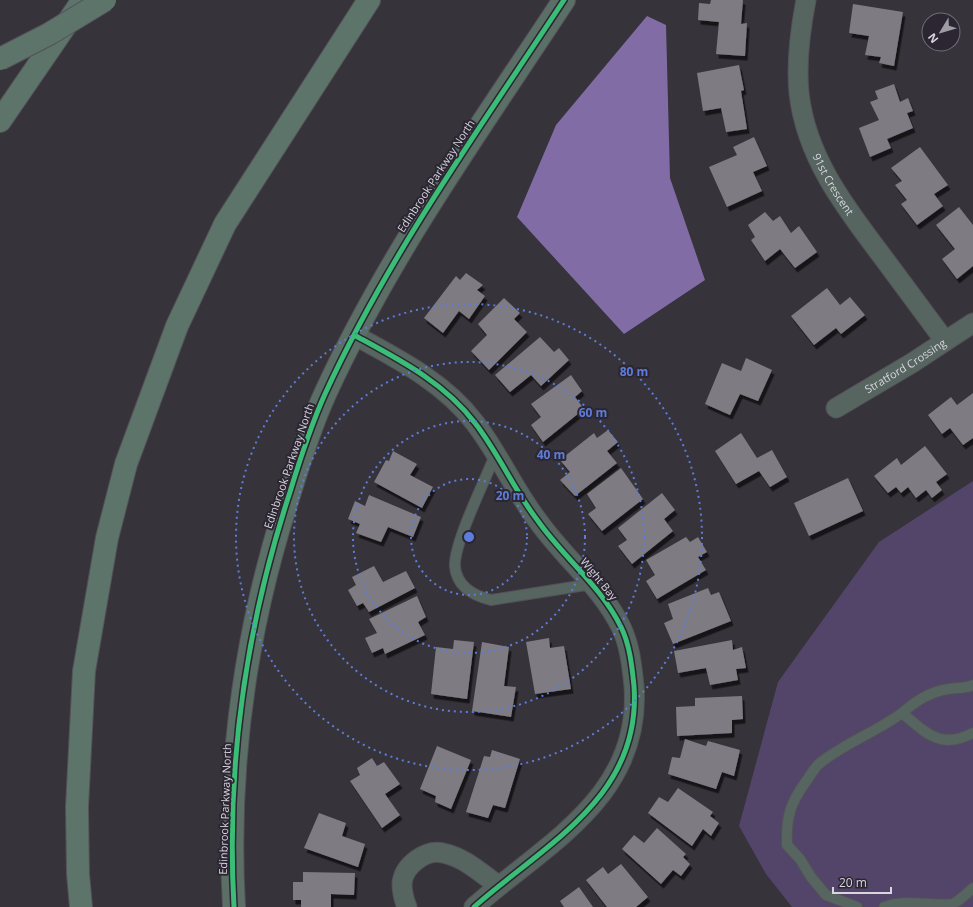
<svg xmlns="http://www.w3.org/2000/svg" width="973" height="907" font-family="'Open Sans',sans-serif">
<defs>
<filter id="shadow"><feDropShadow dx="2.5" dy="4.5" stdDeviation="0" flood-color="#0009"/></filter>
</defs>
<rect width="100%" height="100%" fill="#36333a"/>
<path fill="#53456a" d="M973,481V907H792L766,874L739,826L778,682L879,542Z"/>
<path fill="#826ca5" d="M647,16L666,25L670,178L705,280L624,334L517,217L556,125Z"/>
<path fill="#7e7b82" filter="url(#shadow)" d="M711,0H743L741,24L747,23L745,56L716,54L719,22L698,20L699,3L710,4Z
M853,4L903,12L894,66L879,63L881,57L865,55L869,36L849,33Z
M739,65L744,90L741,91L747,129L726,132L721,108L703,111L697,73Z
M894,84L900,102L908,98L913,111L907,113L913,128L887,139L891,148L870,157L859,128L879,120L870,102L878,99L875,91Z
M754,137L767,166L753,172L762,191L727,207L709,167L737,155L733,147Z
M920,147L948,185L934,194L943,206L917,225L901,204L907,200L895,185L902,181L891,168Z
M959,207L973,225V266L957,279L942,259L955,249L936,225Z
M765,212L773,221L780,216L791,233L799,226L817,252L795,268L780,249L765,261L751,240L755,237L748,225Z
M466,273L483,285L477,290L485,296L469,319L459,311L443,333L424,318L456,276L460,280Z
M827,288L840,305L850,297L865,315L841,334L836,328L814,345L791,316Z
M504,298L520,313L514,319L527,332L489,370L471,351L487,335L478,324Z
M540,337L554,352L559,348L569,360L541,386L531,375L510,392L495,375Z
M746,358L772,370L758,401L740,394L730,415L705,404L722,363L741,371Z
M571,375L582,391L575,397L584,409L543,442L531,425L541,417L531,404Z
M973,393V438L963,445L950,428L942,434L928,415L951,397L957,405Z
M608,430L618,442L607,451L617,463L575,496L560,480L570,472L560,460L594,433L597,438Z
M741,433L757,458L772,450L787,477L770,487L759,471L736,484L715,451Z
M925,446L947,474L936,482L942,490L932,498L926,490L916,498L908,487L901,493L896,487L888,493L874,476L897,458L901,465Z
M393,451L417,464L410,475L433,487L422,508L374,482L386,460L389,461Z
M621,468L643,499L602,531L588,514L596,508L587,494Z
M848,478L863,511L809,536L794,503Z
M662,493L675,510L664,519L673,531L632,564L618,546L627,540L618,528Z
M369,495L421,517L413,537L388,527L381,542L356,533L360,524L348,519L355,501L365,506Z
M686,537L690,542L698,537L707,552L698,557L706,570L657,599L646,581L655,575L646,560Z
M374,566L383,582L406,571L415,588L369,612L363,603L357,606L348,590L356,585L352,577Z
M708,588L711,595L719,592L731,621L673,644L664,623L673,619L668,604Z
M417,596L426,617L418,622L425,635L385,654L383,648L372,653L365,638L377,633L369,619Z
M549,638L550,648L564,646L571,689L535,694L526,642Z
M454,640L474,642L467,699L431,694L436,647L453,649Z
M732,640L733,650L742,647L746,668L736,669L738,680L710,685L706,668L678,673L674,651Z
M482,642L509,647L504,686L516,687L511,717L472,711Z
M742,696L743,719L732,720V733L677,736L676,707L695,706V698Z
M685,739L706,746L708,741L740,750L734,776L722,772L716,789L668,774L672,757L680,758Z
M437,746L471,760L451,809L435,802L436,796L420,789Z
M492,750L520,759L505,808L493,805L488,818L466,812L484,756L490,757Z
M372,758L377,766L384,762L400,784L385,794L400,815L382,828L350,781L360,775L357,768Z
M678,788L713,812L710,816L719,823L711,836L703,829L692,846L648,813L659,797L668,802Z
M319,813L346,823L342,836L365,844L358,867L304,848Z
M657,828L686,854L683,857L690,864L681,876L673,870L661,884L622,849L634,835L644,843Z
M621,864L648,897L636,907H607L586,880L603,867L608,874Z
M303,872L355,873L354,895L331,894V907H301V900H293V882H303Z
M579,887L593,907H564L560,901Z"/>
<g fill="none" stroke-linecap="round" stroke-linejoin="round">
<defs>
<path id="lane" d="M495,455C486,479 453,544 455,567C457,587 475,596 491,600L592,584
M902,713C916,701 929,692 948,689C957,687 965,689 973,685
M857,907L826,895L811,877L800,859L787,845C786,817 790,803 807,780C811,774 815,767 820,763C845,743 876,732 902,713C926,733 941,750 973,733
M884,907C905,898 933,907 953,904C960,900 967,893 973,888"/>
<g id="street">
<path id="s1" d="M806,0C800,31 796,62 799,93C806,157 845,207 882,256C903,284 924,313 945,341"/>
<path d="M354,335C398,359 444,382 475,423C499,454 514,490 538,521C564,558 601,586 621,627C630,645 632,667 634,686C642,797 545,844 474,907"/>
<path id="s2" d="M836,408L912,363L973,323"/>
<path d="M407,907C404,900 402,891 402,883C404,865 426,849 443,853C464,857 482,874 499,886"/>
</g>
<path id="secondary" d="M234,907C226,766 246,626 290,492C300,459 311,425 325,394C389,254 480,128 564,0"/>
<path id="highway" d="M0,121L83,0
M81,907L78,874L77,807L84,671L107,538L126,464L177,326L225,224L369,0"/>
</defs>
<use href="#lane" stroke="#535157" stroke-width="12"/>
<use href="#street" stroke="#535157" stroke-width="21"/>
<use href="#secondary" stroke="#535157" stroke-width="24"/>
<use href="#highway" stroke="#535157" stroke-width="24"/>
<use href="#lane" stroke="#56655f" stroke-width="10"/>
<use href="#street" stroke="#56655f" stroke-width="19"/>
<use href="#secondary" stroke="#5c6f67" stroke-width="22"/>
<use href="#highway" stroke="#5d746a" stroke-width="22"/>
<defs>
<path id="highway-bridge" d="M0,59L49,34L105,0"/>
</defs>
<use href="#highway-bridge" stroke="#535157" stroke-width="24" stroke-linecap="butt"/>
<use href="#highway-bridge" stroke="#5d746a" stroke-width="22"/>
<defs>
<path id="cycleway" d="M354,335C398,359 444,382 475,423C499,454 514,490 538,521C564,558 601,586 621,627C630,645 632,667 634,686C642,797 545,844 474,907
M234,907C226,766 246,626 290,492C300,459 311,425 325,394C389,254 480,128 564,0"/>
</defs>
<use href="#cycleway" stroke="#2b2632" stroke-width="8"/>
<use href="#cycleway" stroke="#3abd76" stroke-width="5"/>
</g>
<g fill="none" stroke="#5e7dda" stroke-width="2" stroke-dasharray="2 4">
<circle cx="469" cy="537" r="58"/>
<circle cx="469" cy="537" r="116"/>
<circle cx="469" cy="537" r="175"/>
<circle cx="469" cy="537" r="233"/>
</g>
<g text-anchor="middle" stroke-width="4" stroke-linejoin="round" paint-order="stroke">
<g font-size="11" fill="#d8d5dd" stroke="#2b2632">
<text transform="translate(436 176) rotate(-57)" y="4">Edinbrook Parkway North</text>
<text dy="4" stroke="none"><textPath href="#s1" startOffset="192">91st Crescent</textPath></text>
<text dy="4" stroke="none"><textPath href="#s2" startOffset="81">Stratford Crossing</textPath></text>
<text transform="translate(289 466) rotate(-71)" y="4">Edinbrook Parkway North</text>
<text transform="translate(599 579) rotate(51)" y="4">Wight Bay</text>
<text transform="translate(225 809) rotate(-88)" y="4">Edinbrook Parkway North</text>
</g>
</g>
<circle cx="469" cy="537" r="6" fill="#5e7dda" stroke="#2b2632" stroke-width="2"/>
<g font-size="12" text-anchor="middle" font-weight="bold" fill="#5e7dda" stroke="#2b2632" stroke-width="4" stroke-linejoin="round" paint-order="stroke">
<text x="634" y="376">80 m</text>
<text x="593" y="417">60 m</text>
<text x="551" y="459">40 m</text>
<text x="510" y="500">20 m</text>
</g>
<g transform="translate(941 32) rotate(232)"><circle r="19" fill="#2b2632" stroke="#706c76"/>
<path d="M0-3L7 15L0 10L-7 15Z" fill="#9f9ca4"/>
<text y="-6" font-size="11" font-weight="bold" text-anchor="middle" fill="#d8d5dd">N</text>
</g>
<path d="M833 887v6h58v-6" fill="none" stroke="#d8d5dd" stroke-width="2"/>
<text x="839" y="887" font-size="12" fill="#d8d5dd" stroke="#2b2632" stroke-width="3" paint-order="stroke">20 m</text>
</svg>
